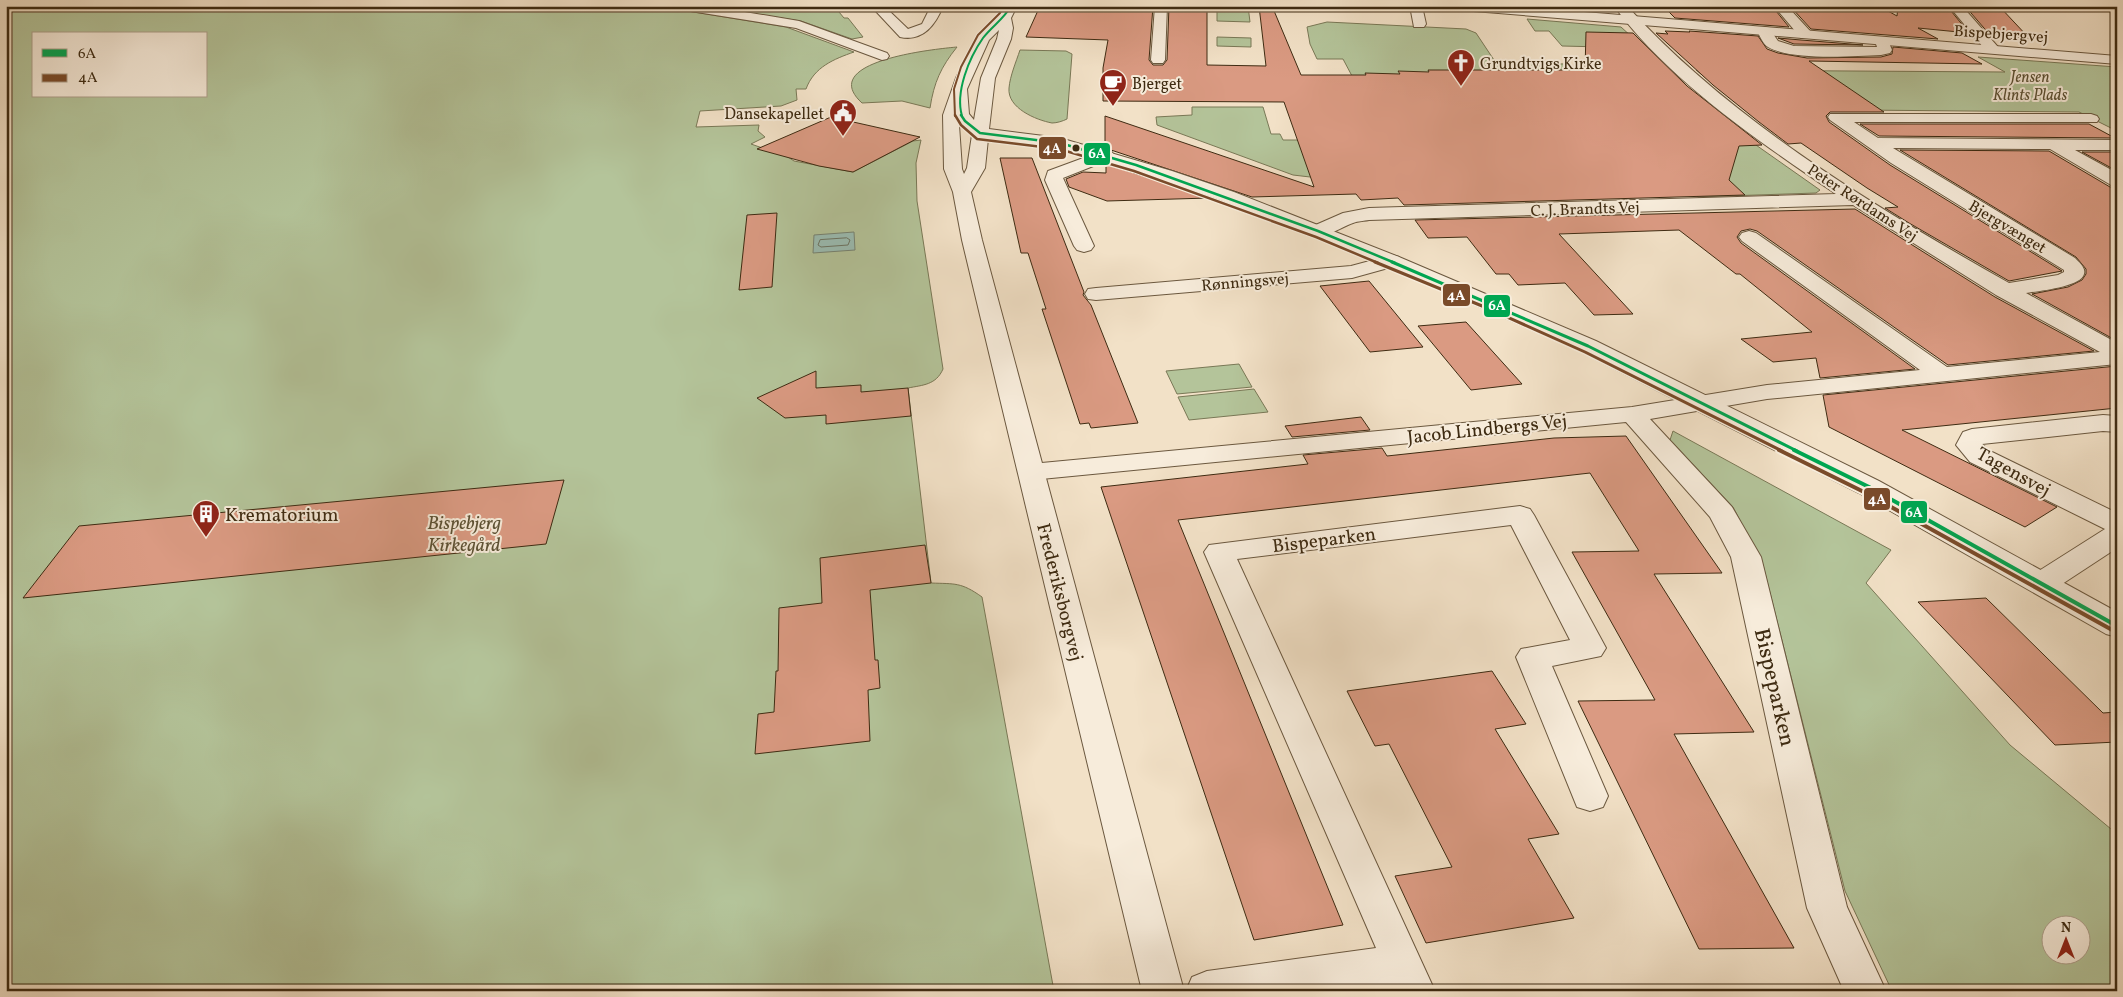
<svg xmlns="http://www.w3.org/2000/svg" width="2123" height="997" font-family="Vollkorn,serif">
<rect width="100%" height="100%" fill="#f2e1c7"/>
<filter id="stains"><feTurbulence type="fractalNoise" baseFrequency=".004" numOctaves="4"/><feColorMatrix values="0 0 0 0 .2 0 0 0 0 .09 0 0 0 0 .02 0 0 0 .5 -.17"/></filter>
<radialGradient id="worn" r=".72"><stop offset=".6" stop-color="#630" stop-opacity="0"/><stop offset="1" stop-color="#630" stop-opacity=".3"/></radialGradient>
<path fill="#b4c49a" stroke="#797856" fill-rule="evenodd" d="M6,6H657L786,27L854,52C834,59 814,67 806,89H796L797,100L781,106L700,111L696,127L759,125L758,131L765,137L751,144L788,157L794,161L853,172L913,141L921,140L916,163L917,201L943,369C936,385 923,385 908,388L931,583C955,584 961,582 982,597L1054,991H6ZM34,34H206V96H34Z
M703,6H834L844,18H848L863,37L852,39L801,21Z
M1217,6H1248L1250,22L1217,21Z
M1527,19L1621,27L1644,48L1562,46L1549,31H1535Z
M1327,22L1466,29L1476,33L1496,63L1566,64L1582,70L1621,108H1369L1343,59H1317L1310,44L1307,27Z
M1217,37L1251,38V47L1217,46Z
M957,47C941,67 934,82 930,108L902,101L862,103C816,61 935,49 957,47Z
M1020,50L1066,51L1072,54L1067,119C1063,121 1057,123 1052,123C1036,120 1007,108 1009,88C1010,76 1016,62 1020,50Z
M1978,57L2117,67V131L2079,112L1744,109L1696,70L2005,72Z
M1192,107H1263L1271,134H1280L1283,140H1318L1343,177H1310L1293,175L1157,125L1156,117L1192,115Z
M1746,138L1820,190L1816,193L1698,197L1637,141Z
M1239,364L1252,387L1177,394L1166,371Z
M1254,389L1268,412L1189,420L1178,397Z
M1673,431L1891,550L1866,583L2010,745L2117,834V991H1892L1845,891L1763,565L1733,507L1670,440ZM2050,924H2080V954H2050Z"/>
<path fill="#9bbeb4" stroke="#768373" d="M854,232L855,250L813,253L814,235Z"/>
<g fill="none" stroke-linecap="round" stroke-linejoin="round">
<path stroke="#6c7463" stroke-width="1" d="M847,238L850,240L848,245L821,247L818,245L820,240Z"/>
</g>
<path fill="#da9a82" stroke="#3e2b12" d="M1040,6H1153L1149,60L1153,65H1163L1167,60L1169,6H1207V65L1266,66L1259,6H1272L1301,75H1366L1365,73L1400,74L1398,71L1429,72L1428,70H1585L1586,32L1633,33L1687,86L1762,145L1739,146L1729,180L1745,195L1404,205L1398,198L1361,200L1356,194L1252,197L1105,148V116L1314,187L1284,102L1103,101V68L1108,40L1026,37Z
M1737,6H1772L1789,27L1675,18L1664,7L1740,9Z
M1790,6H1879L1897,16L1898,6H1947L1969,33L1918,28L1938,39L1811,29Z
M1965,6H1999L2029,38L1990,35Z
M1665,31L1690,32L1689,31L1758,36L1767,49L1778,53L1807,58L1881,57L1892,54L1893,47L1962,53L1982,64L1809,61L1884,112H1830L1826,116L1829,122L1890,165L2062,271L2009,281L1909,223L1885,208L1898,207L1867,188L1801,143L1788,144L1759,122L1713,85L1656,33L1668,34Z
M1778,38L1801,40L1863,45L1794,44Z
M831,117L920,137L853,172L819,166L757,149Z
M1860,124H2089L2115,138L1879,136Z
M1900,150L2049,151L2110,187L2117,188V341L2032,294L2068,287L2082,280L2086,274V269L2076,257Z
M2082,152H2117V171Z
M1000,158H1032L1084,292L1083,295L1091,305L1138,423L1091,428L1089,423L1080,424L1042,309H1046L1028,253H1021Z
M1106,164L1159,181L1209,198L1107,201L1069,187L1066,179L1083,172L1106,173Z
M1855,209L1995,297L2094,351L1948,365L1757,231L1750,229L1741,231L1737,237L1741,243L1915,369L1820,378L1816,358L1773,362L1741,339L1812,332L1740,274H1736L1679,230L1559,234L1633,314L1594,315L1565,283L1518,285L1509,274H1496L1467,237L1428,238L1415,220Z
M777,213L772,287L739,290L747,215Z
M1369,281L1423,347L1370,352L1320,286Z
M1466,322L1522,384L1471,390L1418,326Z
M2117,366V408L1902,430L2057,507L2025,527L1829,427L1823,395Z
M816,371V388L861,385V392L908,388L911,416L826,424V415L785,418L757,398Z
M1361,417L1370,430L1292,437L1285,426Z
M1626,436L1722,573L1654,574L1754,732L1674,734L1794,948L1699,949L1578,701L1655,700L1572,552L1639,551L1590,473L1178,520L1343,925L1254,940L1101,487L1308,464L1303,455L1382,448L1387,456L1554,438Z
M564,480L546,544L23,598L79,526Z
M925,545L931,583L870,590L875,660H878L880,688L868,690L870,741L755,754L758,714L774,712L776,671H778L779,608L822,603L820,558Z
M1986,598L2103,713L2117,712V742L2055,745L1918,602Z
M1492,671L1526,724L1495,729L1559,834L1528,839L1574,918L1426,943L1395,876L1452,867L1389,744L1375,746L1347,691Z"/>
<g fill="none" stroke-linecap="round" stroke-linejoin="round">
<defs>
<path id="minor" d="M678,6H709L799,21L887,53L889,56L887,59L882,60L796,28L684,10Z
M871,6H884L908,29L922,24L931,6H943C936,24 923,42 900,37Z
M1155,6H1167L1165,60L1163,63H1153L1151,60Z
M1410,6H1422L1426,24L1424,27H1414Z
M1614,6H1627C1730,120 1876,208 2009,283L2058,275L2064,272V270L1891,163L1830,120L1828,117L1830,114H2091L2097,116L2099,119L2097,122H1854L1878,138L2117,140V150H2075L2117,173V186L2111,185L2050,149L1893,148L2075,258C2079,262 2086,268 2084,274C2081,287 2038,291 2026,293L2117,343V364L1767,399L1650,419L1732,507L1761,557L1847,907L1886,991H1844L1807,908L1731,557L1710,517L1626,422L1031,480L1022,478L1018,472L1022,466L1031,464L1632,407L1767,385L1920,370L1742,241L1739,237L1742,233L1749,231L1756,233L1947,367L2100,352L1996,295L1853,205L1369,220C1364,221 1358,221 1353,223C1339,228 1326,239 1311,235L1308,231L1311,227L1343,213L1369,208L1836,194C1762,144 1667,79 1614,6Z
M1774,6H1787L1811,32L1813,35L1811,38H1801Z
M1949,6H1962L1998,47L2000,50L1998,53H1988Z
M1764,27L1769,28L1778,41L1794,46L1877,47L1875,41L1882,37L1887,38L1892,50L1890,53L1881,55C1853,56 1792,61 1768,47C1763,44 1760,36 1757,31Z
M1105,150L1111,151L1114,155L1111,159L1063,178L1094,246L1091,250L1084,252L1077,250L1074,246L1045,180L1048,171Z
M1392,255L1399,257L1402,261L1399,265L1352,278L1096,300L1088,299L1085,294L1088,289L1096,288L1351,266Z
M2103,415L2117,416V432L2103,431L1982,444L1988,450L2117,513V548L2053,590L2042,593L2031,590L2027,583L2031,576L2105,529L1970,462L1956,445L1963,432L1972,429Z
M1520,506L1530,509L1534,515L1606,648L1601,656L1552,666L1608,796L1603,807L1590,811L1577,807L1516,657L1521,649L1570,640L1511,525L1237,559L1435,991H1393L1391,985L1350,991H1186L1192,977L1207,971L1376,948L1204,552L1209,545Z"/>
<path id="tertiary" d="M1005,6H1017L1011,18L1013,28L1011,39L995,78L989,129L1060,138L1172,171L1234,192L1399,257L1596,341L1879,481L2117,612V637L2106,634L1859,493L1580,351L1385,265L1220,200L1160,179L1058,148L988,139L985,168L971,192L982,240L1184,991H1142L962,240L953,192L944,169L943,115L956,78L976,38L1000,15ZM999,30L997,39L981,78L974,120L969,114L967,89L989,40ZM959,125L972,135L967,168L964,174L962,169Z
M1455,6H1511L2117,56V64L1461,10Z"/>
</defs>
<use href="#minor" stroke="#6b583f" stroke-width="2"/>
<use href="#tertiary" stroke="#6b583f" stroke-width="2"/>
<use href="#minor" fill="#f7ecdb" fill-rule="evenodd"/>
<use href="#tertiary" fill="#f7ecdb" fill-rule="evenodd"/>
<defs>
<path id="bus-1-far3" d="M962,116C955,92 969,58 983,38C992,26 1004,19 1011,6"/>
<path id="bus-1-far2" d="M961,115L965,121L980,133L1060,143L1136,165L1318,231L1395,263"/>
<path id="bus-1-far1" d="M1392,262L1588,346L1797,451"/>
<path id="bus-1" d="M1794,450L1869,487L2117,626"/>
<path id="bus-2-far3" d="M955,116L954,89L961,67L978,35L1000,13L1004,6"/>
<path id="bus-2-far2" d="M955,115L961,125L977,139L1059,149L1134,171L1316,237L1378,263"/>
<path id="bus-2-far1" d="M1375,262L1487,308L1585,352L1782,451"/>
<path id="bus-2" d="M1779,450L1866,493L2114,631"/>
</defs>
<use href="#bus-1-far3" stroke="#f7ecdb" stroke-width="4"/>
<use href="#bus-1-far2" stroke="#f7ecdb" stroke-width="5"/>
<use href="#bus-1-far1" stroke="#f7ecdb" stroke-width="6"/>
<use href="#bus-1" stroke="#f7ecdb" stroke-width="8"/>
<use href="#bus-2-far3" stroke="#f7ecdb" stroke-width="4"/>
<use href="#bus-2-far2" stroke="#f7ecdb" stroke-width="5"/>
<use href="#bus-2-far1" stroke="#f7ecdb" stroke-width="6"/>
<use href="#bus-2" stroke="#f7ecdb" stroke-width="8"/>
<use href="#bus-1-far3" stroke="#00a651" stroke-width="2"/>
<use href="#bus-1-far2" stroke="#00a651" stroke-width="2.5"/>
<use href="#bus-1-far1" stroke="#00a651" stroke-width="3"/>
<use href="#bus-1" stroke="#00a651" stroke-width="4"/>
<use href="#bus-2-far3" stroke="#7a4b2a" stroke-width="2"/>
<use href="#bus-2-far2" stroke="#7a4b2a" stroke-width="2.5"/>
<use href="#bus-2-far1" stroke="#7a4b2a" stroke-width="3"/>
<use href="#bus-2" stroke="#7a4b2a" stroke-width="4"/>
</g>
<defs>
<symbol id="church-pin" viewBox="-11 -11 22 30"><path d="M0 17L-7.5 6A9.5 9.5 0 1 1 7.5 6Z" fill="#8f2418" stroke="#f7ecdb"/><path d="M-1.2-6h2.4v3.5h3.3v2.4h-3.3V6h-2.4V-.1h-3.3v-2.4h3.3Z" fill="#fff"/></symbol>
<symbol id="cafe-pin" viewBox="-11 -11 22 30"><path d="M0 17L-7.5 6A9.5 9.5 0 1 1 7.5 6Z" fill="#8f2418" stroke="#f7ecdb"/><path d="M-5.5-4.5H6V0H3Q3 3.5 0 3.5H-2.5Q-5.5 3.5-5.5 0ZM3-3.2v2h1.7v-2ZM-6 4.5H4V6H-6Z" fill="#fff"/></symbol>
<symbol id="civic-pin" viewBox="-11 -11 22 30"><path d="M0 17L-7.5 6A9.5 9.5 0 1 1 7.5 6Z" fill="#8f2418" stroke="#f7ecdb"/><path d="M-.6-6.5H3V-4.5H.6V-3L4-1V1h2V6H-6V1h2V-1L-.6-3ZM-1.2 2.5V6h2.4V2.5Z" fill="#fff"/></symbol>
<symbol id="building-pin" viewBox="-11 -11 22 30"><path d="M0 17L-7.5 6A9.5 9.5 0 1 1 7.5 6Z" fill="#8f2418" stroke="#f7ecdb"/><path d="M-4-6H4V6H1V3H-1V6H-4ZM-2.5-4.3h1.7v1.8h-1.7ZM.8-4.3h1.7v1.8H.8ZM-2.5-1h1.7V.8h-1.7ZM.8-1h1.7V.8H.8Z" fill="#fff"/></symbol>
</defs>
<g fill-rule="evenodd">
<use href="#church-pin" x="1445" y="47" width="32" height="43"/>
<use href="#cafe-pin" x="1097" y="67" width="32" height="43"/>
<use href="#civic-pin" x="827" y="97" width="32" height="43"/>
<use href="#building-pin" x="190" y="498" width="32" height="43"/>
</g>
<circle fill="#3e2b12" stroke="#f7ecdb" stroke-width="2" cx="1076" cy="148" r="4.5"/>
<g text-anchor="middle" stroke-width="4" stroke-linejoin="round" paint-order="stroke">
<g font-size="16" fill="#3e2b12" stroke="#f7ecdb">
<text transform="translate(2001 33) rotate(4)" y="6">Bispebjergvej</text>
<text transform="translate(1863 202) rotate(33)" y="6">Peter Rørdams Vej</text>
<text transform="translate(1585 208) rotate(-2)" y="6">C. J. Brandts Vej</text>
<text transform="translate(2008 226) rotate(31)" y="6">Bjergvænget</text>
<text transform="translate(1245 281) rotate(-5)" y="6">Rønningsvej</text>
</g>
<g font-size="16" fill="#3e2b12" stroke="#f7ecdb" text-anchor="start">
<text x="1480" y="69">Grundtvigs Kirke</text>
<text x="1132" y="89">Bjerget</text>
<text x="824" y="119" text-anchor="end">Dansekapellet</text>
</g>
<g font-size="16" font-style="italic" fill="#5c5134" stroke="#f7ecdb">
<text x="2030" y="82">Jensen<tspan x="2030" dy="18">Klints Plads</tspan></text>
</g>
<g font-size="19" fill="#3e2b12" stroke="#f7ecdb">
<text transform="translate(1487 428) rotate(-6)" y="7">Jacob Lindbergs Vej</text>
<text transform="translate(2014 471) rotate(29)" y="7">Tagensvej</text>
<text transform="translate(1324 539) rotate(-7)" y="7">Bispeparken</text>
<text transform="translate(1061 592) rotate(76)" y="7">Frederiksborgvej</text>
</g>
<g font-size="19" fill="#3e2b12" stroke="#f7ecdb" text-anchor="start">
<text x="225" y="521">Krematorium</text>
</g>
<g font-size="19" font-style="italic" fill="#5c5134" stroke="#f7ecdb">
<text x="464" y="529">Bispebjerg<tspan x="464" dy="22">Kirkegård</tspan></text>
</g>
<g font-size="22" fill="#3e2b12" stroke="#f7ecdb">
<text transform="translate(1776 687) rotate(77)" y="8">Bispeparken</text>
</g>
</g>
<g stroke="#f7ecdb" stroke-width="2">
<rect x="1038" y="136" width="29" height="24" rx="5" fill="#7a4b2a"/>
<rect x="1083" y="142" width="28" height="24" rx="5" fill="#00a651"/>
<rect x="1442" y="283" width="29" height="24" rx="5" fill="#7a4b2a"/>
<rect x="1483" y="294" width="28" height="24" rx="5" fill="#00a651"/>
<rect x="1863" y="487" width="28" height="24" rx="5" fill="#7a4b2a"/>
<rect x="1900" y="500" width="28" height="24" rx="5" fill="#00a651"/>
</g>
<g font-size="14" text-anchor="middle" font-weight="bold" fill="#fff">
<text x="1052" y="153">4A</text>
<text x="1097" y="158">6A</text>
<text x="1456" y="300">4A</text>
<text x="1497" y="310">6A</text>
<text x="1877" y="504">4A</text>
<text x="1914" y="517">6A</text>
</g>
<rect width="2123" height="997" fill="none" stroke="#f2e1c7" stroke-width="25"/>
<rect x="8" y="8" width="2108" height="982" fill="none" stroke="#3e2b12" stroke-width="2.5"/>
<rect x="12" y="12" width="2098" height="972" fill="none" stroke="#3e2b12"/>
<rect x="32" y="32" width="175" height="65" fill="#f7ecdb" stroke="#ad9f8b"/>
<rect x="42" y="49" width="25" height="8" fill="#00a651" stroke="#ad9f8b"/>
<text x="78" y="58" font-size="15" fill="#3e2b12">6A</text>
<rect x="42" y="74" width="25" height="8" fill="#7a4b2a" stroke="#ad9f8b"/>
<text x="78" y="82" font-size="15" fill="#3e2b12">4A</text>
<g transform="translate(2066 940)"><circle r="24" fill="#f7ecdb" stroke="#ad9f8b"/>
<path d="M0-4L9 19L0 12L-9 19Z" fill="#8f2418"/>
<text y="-8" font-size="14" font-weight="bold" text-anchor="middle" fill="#3e2b12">N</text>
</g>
<rect width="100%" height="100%" filter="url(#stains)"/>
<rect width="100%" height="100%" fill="url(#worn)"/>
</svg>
